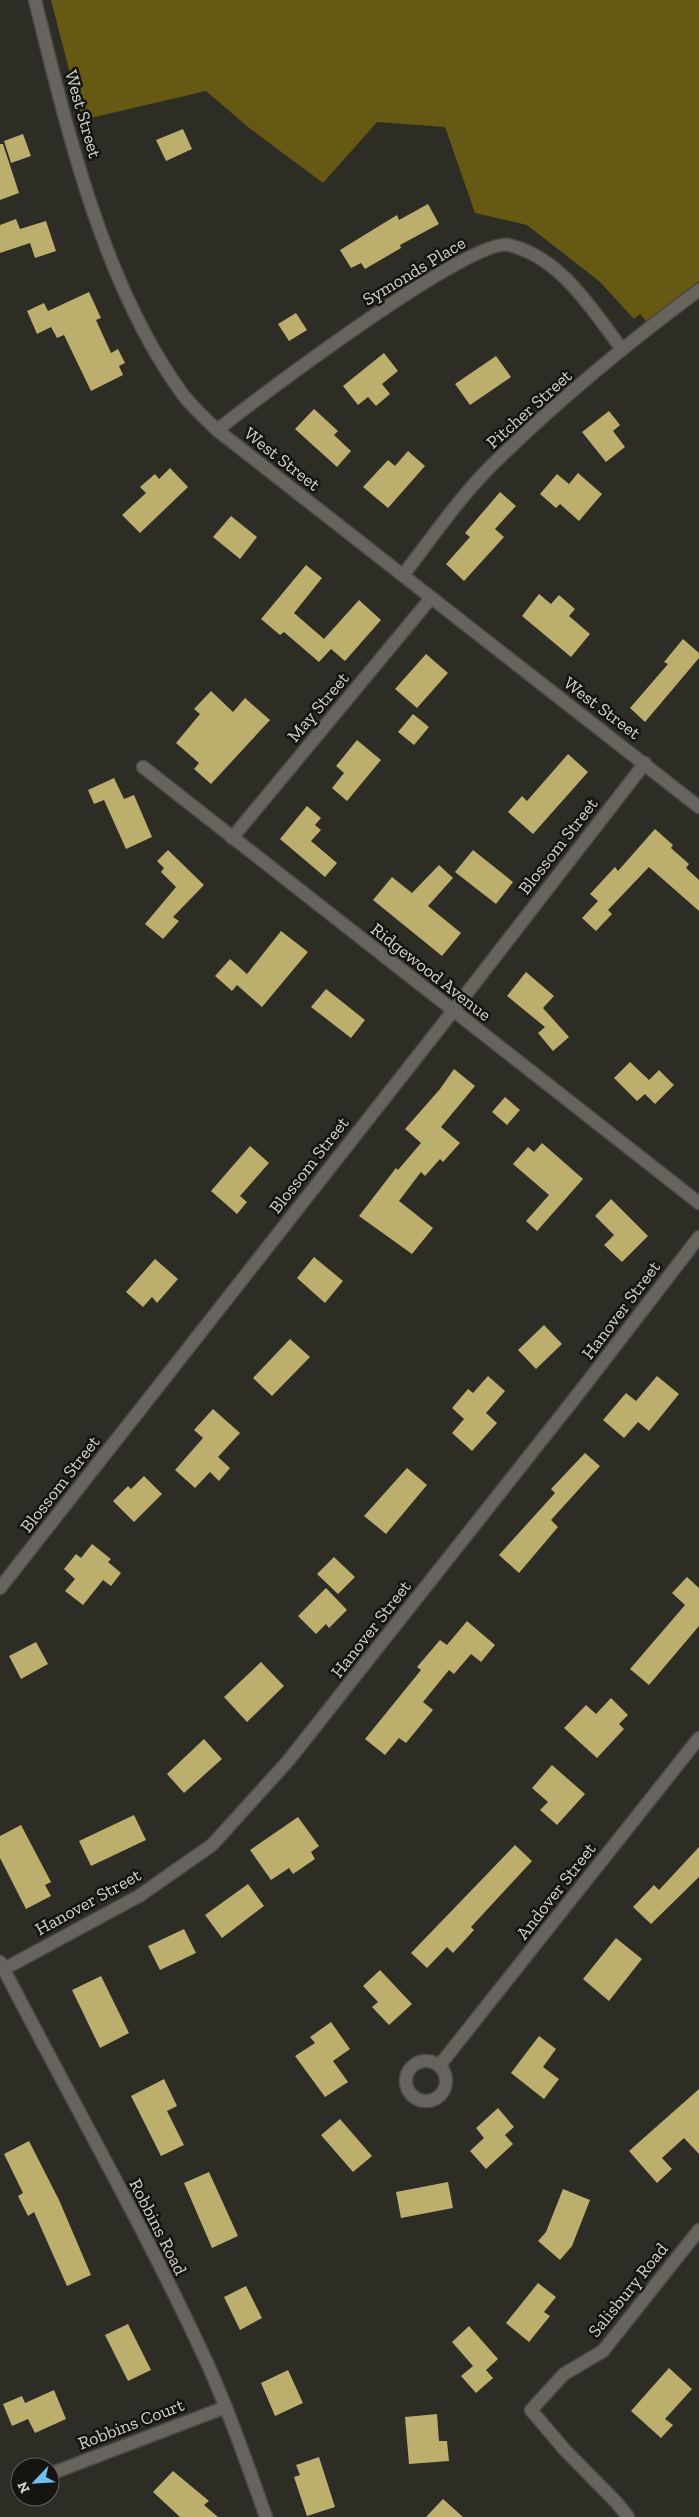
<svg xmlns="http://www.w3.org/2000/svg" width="699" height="2517" font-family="'Zilla Slab',serif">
<rect width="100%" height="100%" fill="#2d2c25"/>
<path fill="#655913" d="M51,0H699V281L647,322L640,314L634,319L599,281L527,225L475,213L445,127L377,122L323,183L248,127L206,91L82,120Z"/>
<path fill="#bcaf6d" d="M183,129L192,149L166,161L156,140Z
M23,134L31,156L11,163L4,141Z
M0,144H3L19,193L0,200Z
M428,204L439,224L400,245L401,248L365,269L361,263L351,268L340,250L397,215L399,220Z
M16,219L20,229L46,221L56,251L35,258L30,243L0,253V225Z
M89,292L101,318L96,320L111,353L118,349L125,363L119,366L123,375L91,391L64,335L57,338L51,327L37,334L27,311L44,303L48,311Z
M296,313L307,330L289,341L278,324Z
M384,353L398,371L382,384L390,394L376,406L368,397L358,405L343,386Z
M496,356L511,377L470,405L455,384Z
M314,409L338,431L334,435L351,451L337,467L295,429Z
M609,411L620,425L613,431L625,447L606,462L582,432Z
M408,451L425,466L388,508L363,487L388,460L395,466Z
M170,468L188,487L140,533L122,515L146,493L140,487L155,474L159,479Z
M578,473L602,494L579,521L560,504L556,508L540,494L557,474L569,484Z
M500,492L516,506L495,529L504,537L464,581L446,564L470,537L465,533Z
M231,516L257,537L240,559L213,537Z
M306,565L322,578L294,613L324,639L359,600L381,620L345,661L331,649L319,662L284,632L280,635L261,619Z
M539,594L551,604L559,595L575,609L569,616L590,634L571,657L522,616Z
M683,639L699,653V658L645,722L630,708L668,664L664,662Z
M426,654L448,673L417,708L395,689Z
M211,691L233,712L245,698L270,720L211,784L194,769L199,763L176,743L200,714L194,709Z
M413,714L429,727L414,745L398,732Z
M357,740L381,760L347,801L332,788L344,773L336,766Z
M568,754L588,772L533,834L508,812L522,796L527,801Z
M114,778L124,799L134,795L152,837L126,849L104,800L94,804L88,790Z
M307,806L321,818L315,825L321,830L311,841L337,863L325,877L280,839Z
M655,829L673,845L671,848L689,864L686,868L699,880V911L649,867L608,910L612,914L596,931L582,918L598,901L590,894L615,867L618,871Z
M168,850L204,885L173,917L179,921L163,939L145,924L176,887L161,872L164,868L157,861Z
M473,850L513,882L496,904L455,872Z
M439,865L453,878L428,906L461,933L442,956L373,900L392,877L412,893Z
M281,931L308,952L262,1007L237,985L232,991L215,976L230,959L247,974Z
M526,972L554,996L543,1008L569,1037L553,1051L538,1033L545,1027L507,996Z
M326,989L365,1020L351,1038L311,1007Z
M630,1062L649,1080L659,1070L674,1085L655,1104L645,1094L637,1101L614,1078Z
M454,1069L475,1086L441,1127L460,1143L443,1162L440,1159L425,1176L421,1172L399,1201L433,1228L412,1254L359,1216L396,1168L398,1170L421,1143L405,1129L440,1089Z
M505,1097L520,1110L507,1125L492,1112Z
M542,1143L583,1179L537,1231L526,1221L549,1195L513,1164L528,1147L534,1152Z
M250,1146L269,1163L240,1196L247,1202L237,1214L211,1191Z
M611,1199L648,1236L622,1262L604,1245L614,1235L595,1216Z
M314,1257L343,1281L325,1303L297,1278Z
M155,1259L178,1279L157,1303L152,1297L143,1307L126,1292Z
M544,1325L562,1344L536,1369L518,1350Z
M290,1339L310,1357L272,1396L253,1378Z
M488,1376L505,1391L486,1413L497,1423L472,1451L452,1433L464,1419L452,1408L468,1389L473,1393Z
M657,1376L679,1394L649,1431L638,1422L624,1438L603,1420L626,1393L636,1401Z
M213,1409L240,1433L218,1457L230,1468L219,1481L210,1472L195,1488L175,1470L203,1438L194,1430Z
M585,1453L600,1466L551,1520L558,1527L519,1573L499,1555L555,1493L551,1489Z
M407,1468L427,1485L386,1534L364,1516Z
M144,1476L162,1494L134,1522L113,1501L128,1486L131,1489Z
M92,1544L111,1559L108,1562L121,1573L111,1586L103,1580L83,1605L65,1591L75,1579L64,1569L76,1554L81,1558Z
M334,1557L355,1577L338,1594L317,1574Z
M687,1577L699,1588V1626L649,1685L630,1669L685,1605L672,1593Z
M326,1588L347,1610L329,1628L326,1624L316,1634L298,1616Z
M467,1621L495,1645L481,1662L471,1654L454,1674L449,1670L423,1702L433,1710L406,1743L399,1738L385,1755L365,1739L421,1670L417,1667L440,1640L447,1645Z
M36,1642L48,1664L21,1679L9,1656Z
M261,1662L284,1686L247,1722L224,1697Z
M611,1698L628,1715L619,1724L624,1729L597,1758L564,1728L586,1705L596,1714Z
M204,1739L222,1759L184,1793L167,1774Z
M552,1765L585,1794L557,1825L540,1810L548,1802L532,1788Z
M134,1815L146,1840L91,1866L79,1841Z
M298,1817L319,1846L311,1852L315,1859L293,1874L289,1868L271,1880L250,1850Z
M21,1825L51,1882L45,1885L51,1896L26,1909L0,1858V1836Z
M515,1845L532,1861L471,1927L474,1930L453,1953L447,1947L427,1968L411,1953Z
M699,1847V1877L651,1924L633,1907L654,1885L659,1890Z
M248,1884L264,1906L222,1938L205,1915Z
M184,1929L196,1953L160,1970L148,1946Z
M616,1938L642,1959L609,2001L583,1979Z
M380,1970L412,2004L389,2025L372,2007L378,2002L363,1986Z
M101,1976L129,2033L100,2048L72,1990Z
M331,2022L350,2049L333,2061L348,2082L325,2097L295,2056L315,2043L310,2037Z
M539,2036L556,2049L543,2067L559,2079L544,2099L511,2073Z
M164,2079L177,2106L167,2111L184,2145L161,2156L131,2096Z
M699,2089V2154L684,2138L662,2158L672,2169L657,2183L629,2151Z
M498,2108L514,2127L505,2135L513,2144L486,2169L470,2151L484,2138L476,2128Z
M340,2119L372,2156L353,2172L321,2135Z
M29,2141L59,2200L91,2275L67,2286L34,2212L28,2216L18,2196L23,2193L4,2154Z
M209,2172L238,2236L212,2248L184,2183Z
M448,2182L453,2208L401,2218L396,2192Z
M563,2189L590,2200L572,2246L560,2260L538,2241L546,2232Z
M538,2283L556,2297L544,2312L550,2316L529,2342L506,2323Z
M246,2286L262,2318L240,2330L224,2297Z
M128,2324L151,2370L128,2381L105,2335Z
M469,2326L498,2359L486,2370L493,2378L476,2393L461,2376L473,2366L452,2342Z
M669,2368L692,2389L665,2419L673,2425L661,2438L631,2411Z
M288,2370L303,2403L275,2416L261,2383Z
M54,2390L66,2419L35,2433L28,2419L12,2426L3,2404L22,2396L25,2403Z
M437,2414L439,2441H447L449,2461L409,2464L405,2417Z
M319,2457L335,2507L307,2516L294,2477L300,2475L296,2465Z
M173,2471L209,2501L204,2505L218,2517H180L153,2492Z
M443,2499L463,2517H426Z"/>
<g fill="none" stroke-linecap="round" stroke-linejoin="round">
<defs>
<path id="minor" d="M35,0C67,129 102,282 181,392C191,406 205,418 217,430L699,807
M217,430C257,399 471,236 509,245C560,257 592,309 621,348
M403,575C432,538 458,499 491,466C556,402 626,344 699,290
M143,767L699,1203
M232,838L431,598
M0,1588L453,1011L645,763
M0,1962C69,2096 145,2228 208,2365C230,2414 248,2466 266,2517
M4,1969L139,1896L212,1845L288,1761L582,1389L699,1237
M406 2081a20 20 0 1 1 40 0a20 20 0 1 1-40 0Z
M439,2066L699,1738
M50,2474L226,2407
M628,2517L617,2503L564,2449L531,2410L564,2374L603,2351L699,2230"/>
</defs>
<use href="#minor" stroke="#4a4943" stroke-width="15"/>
<use href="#minor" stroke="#66645d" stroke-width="12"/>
</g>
<g text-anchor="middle" stroke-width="5" stroke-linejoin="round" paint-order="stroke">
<g font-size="18" fill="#d2d1cd" stroke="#151411">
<text transform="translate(83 114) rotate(74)" y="6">West Street</text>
<text transform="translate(414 271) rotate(-31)" y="6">Symonds Place</text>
<text transform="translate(529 409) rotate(-42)" y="6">Pitcher Street</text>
<text transform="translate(282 459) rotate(38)" y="6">West Street</text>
<text transform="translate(318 707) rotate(-50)" y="6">May Street</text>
<text transform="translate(602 708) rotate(37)" y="6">West Street</text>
<text transform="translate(558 846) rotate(-52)" y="6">Blossom Street</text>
<text transform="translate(431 972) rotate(38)" y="6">Ridgewood Avenue</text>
<text transform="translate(309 1165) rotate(-52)" y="6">Blossom Street</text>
<text transform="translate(621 1310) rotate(-53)" y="6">Hanover Street</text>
<text transform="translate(60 1484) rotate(-52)" y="6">Blossom Street</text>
<text transform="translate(371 1629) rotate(-52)" y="6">Hanover Street</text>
<text transform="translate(556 1891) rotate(-52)" y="6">Andover Street</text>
<text transform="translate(88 1902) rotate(-29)" y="6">Hanover Street</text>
<text transform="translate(158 2227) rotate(63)" y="6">Robbins Road</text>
<text transform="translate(628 2290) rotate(-51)" y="6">Salisbury Road</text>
<text transform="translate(131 2424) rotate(-21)" y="6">Robbins Court</text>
</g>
</g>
<g transform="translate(35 2482) rotate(245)"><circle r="24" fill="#151411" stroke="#61605c"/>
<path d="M0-4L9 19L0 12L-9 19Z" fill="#6ec2f3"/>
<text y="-8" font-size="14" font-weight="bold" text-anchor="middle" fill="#d2d1cd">N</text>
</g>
</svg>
